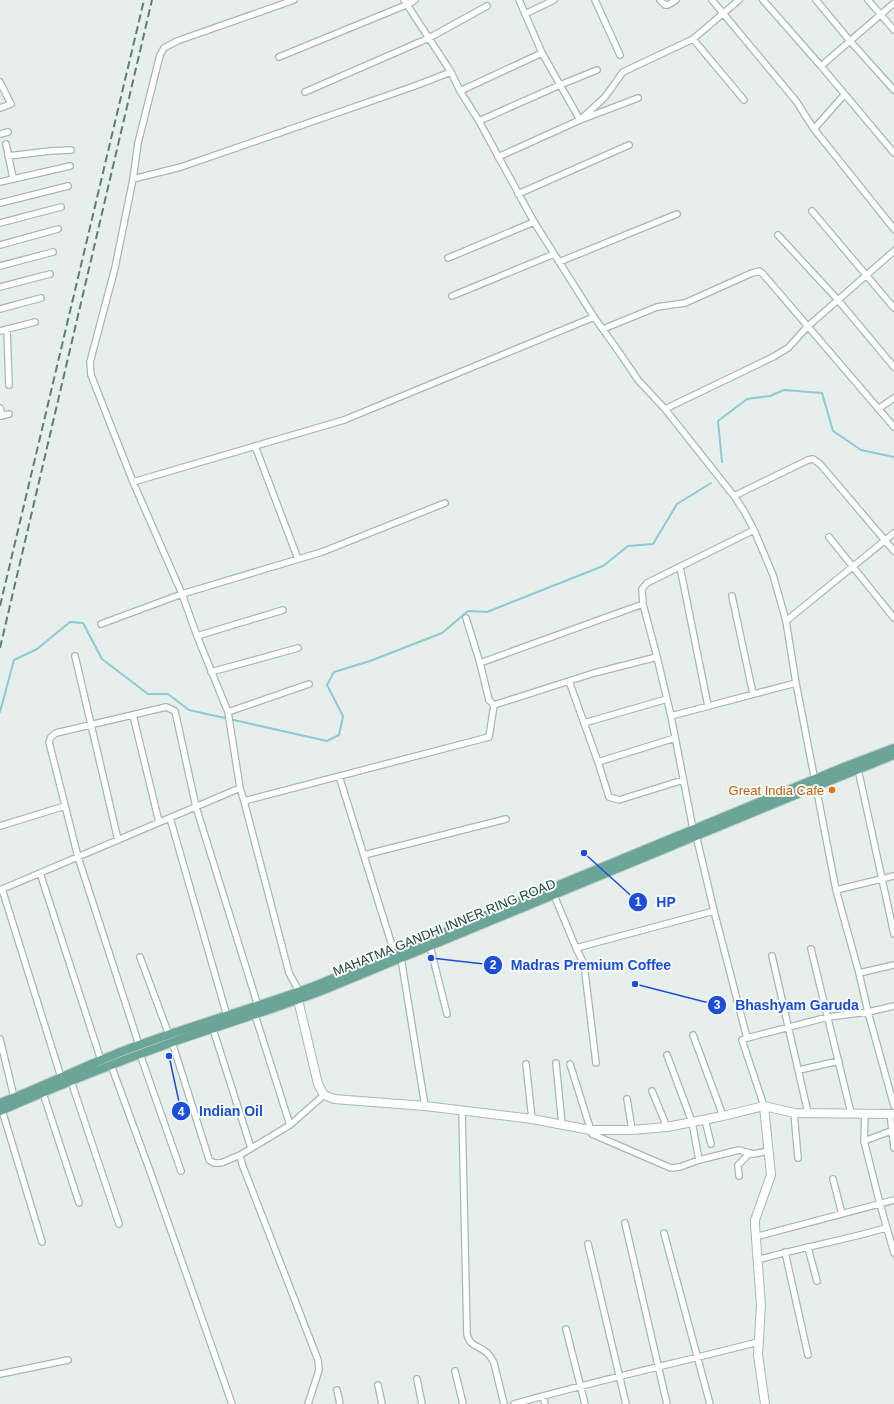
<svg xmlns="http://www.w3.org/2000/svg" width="894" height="1404" font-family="Helvetica,sans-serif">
<rect width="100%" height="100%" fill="#e6efeb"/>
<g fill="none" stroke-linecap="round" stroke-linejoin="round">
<path stroke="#8ec9d4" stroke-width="2" d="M722,462L718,421L747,399L770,396L784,390L822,393L833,431L861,450L894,457
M0,712L14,660L37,649L70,622L83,623L102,659L148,694H168L189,710L327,741L339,735L343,716L327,685L334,672L370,661L442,633L468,611L487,612L603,566L628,546L653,544L677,504L711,483"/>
<defs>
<path id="street" d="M404,0L451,72L460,91L479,121L534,222L594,317L619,352L638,380L665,409L734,496L744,511L754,530L773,575L786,621L796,683L836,890L859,973L868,1012L894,1106
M519,0L542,53L580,120
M595,0L620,55
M660,0L665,5H668L676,0
M712,0L796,101L814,129
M763,0L821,66L894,3
M816,0L850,41L894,90
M868,0L894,30
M525,14L554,0
M693,39L744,100
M279,57L406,5L415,0
M821,66L894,153
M0,82L11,104L0,108
M460,91L542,53
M305,92L429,38L487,6
M844,95L814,129L894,229
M580,120L605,97L623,72L693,39L739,0
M479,121L560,85L597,70
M0,134L8,132
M6,144L13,178
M8,156L50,151L71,150
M498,157L580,120L638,98
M133,179L181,167L412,87L451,72
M0,182L70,166
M518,194L629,145
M0,203L68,186
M812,211L894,308
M0,223L61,207
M778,235L838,300L894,367
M0,245L58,229
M448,258L534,222
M559,262L677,214
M0,266L53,252
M0,287L50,274
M452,296L554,254
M0,309L41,298
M7,329L9,385
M603,329L657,307L685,303L752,273L759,271L763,274L894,427
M0,331L35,322
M0,408L2,416
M665,409L773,357L788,348L807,327L894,251
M878,409L894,398
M0,416L9,414
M255,446L298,559
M133,482L91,375L90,362L115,268L133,179L138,143L160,55L164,48L177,41L294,0
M734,496L808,460L813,459L820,464L894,551
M754,530L647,583L642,589L643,604L657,657L671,716L796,683
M829,537L894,618
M680,567L708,706
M732,596L753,694
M466,618L480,663L489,700L494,705L594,673L657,657
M786,621L894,533
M101,624L182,594L322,552L445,503
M197,636L283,610
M75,656L118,840
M480,663L643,604
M211,672L298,648
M569,681L598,762
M494,705L489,737L244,801L240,788L228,712L197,636L182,594L133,482L344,420L594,317
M228,712L309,684
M133,715L159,822
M671,716L693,829
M584,723L667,699
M675,738L598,762L609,797L619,800L683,780
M858,769L894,934
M339,776L394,952
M244,801L289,973L299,991
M170,818L227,1016
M0,826L65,806
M696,835L714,911L747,1038L828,1017L868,1012L894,1006
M364,855L506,819
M40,873L101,1060
M2,889L61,1077
M0,890L240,788
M836,890L894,876
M554,895L576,948L584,964L596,1063
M430,946L447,1014
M576,948L714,911
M811,949L851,1113
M772,956L808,1113
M140,957L169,1035
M401,958L425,1106
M859,973L894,965
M255,1015L290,1125
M213,1029L251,1148
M693,1035L723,1116
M747,1038L742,1040L764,1106
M0,1039L14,1097
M172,1042L207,1153L209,1160L214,1163H221L240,1155L290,1125L324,1095
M139,1045L78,857L49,742L51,737L56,733L166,707L175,711L196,807L258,1006
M140,1054L181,1171
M667,1055L692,1122L699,1160
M556,1063L562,1125
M526,1064L532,1119
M570,1064L592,1134L671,1168L680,1167L699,1160L739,1150L753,1154L769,1151
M111,1065L151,1174L232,1404
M799,1070L839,1061
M71,1081L119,1224
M652,1091L667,1127
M43,1093L79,1203
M627,1099L632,1130
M2,1110L42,1242
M462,1111L467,1334C470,1347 478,1345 486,1352C490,1355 492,1359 494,1363L504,1404
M794,1113L798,1158
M865,1113L864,1141L880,1204L894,1253
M890,1113L894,1148
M705,1120L711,1144
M864,1141L891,1131
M240,1155L242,1164L318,1360L319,1370L308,1404
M739,1176L738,1165L750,1153
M833,1179L842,1214
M625,1223L667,1404
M664,1233L710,1404
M755,1237L894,1200
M588,1244L626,1404
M808,1248L817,1281
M785,1252L808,1355
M757,1260C800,1248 844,1240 886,1228
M566,1329L585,1404
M455,1371L463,1404
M0,1374L68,1360
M417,1379L422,1404
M378,1385L382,1404
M337,1390L340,1404
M543,1396L545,1404
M514,1404C595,1381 677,1363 758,1342"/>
<path id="secondary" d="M298,1000L318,1084L324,1095L334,1099L425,1106L532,1119L590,1130H632L667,1127L723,1116L764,1106L794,1113L894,1114
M764,1106L771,1175L755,1220V1225L761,1305L758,1355L765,1404"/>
<path id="primary" d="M0,1103C40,1088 78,1069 118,1053C183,1027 251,1010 317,985L844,767L894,748
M0,1111C57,1086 114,1063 173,1042C224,1024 275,1009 326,989L817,786L894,755"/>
</defs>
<use href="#street" stroke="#a8b8b2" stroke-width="8"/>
<use href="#secondary" stroke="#a4bbb3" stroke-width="10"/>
<use href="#primary" stroke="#c2cac8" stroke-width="10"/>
<use href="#street" stroke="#fff" stroke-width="5.5"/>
<use href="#secondary" stroke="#fff" stroke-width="8"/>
<use href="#primary" stroke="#6aa596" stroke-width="8"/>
<path stroke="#5f7d75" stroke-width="2" stroke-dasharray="8 4" stroke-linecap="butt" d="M0,606L144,0
M0,648L152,0"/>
</g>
<circle fill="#e8710a" stroke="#f7fbf9" stroke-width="1.5" cx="832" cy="790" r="4"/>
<g text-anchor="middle" stroke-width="4" stroke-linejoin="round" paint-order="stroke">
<g font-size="13" fill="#c56008" stroke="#f7fbf9" text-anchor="end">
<text x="824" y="795">Great India Cafe</text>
</g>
<g font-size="13" fill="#24423a" stroke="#f7fbf9">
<text transform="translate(444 927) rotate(-22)" y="5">MAHATMA GANDHI INNER RING ROAD</text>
</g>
</g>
<path fill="none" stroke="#1d4ed8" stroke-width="1.5" d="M584 853L638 902M431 958L493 965M635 984L717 1005M169 1056L181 1111"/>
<g fill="#1d4ed8" stroke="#f7fbf9" stroke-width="1.5">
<circle cx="584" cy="853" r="4"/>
<circle cx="431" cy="958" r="4"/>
<circle cx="635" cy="984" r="4"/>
<circle cx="169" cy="1056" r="4"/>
<circle cx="638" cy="902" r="10"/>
<circle cx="493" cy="965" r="10"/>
<circle cx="717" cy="1005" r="10"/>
<circle cx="181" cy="1111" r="10"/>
</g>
<g font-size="12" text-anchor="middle" font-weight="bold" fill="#fff">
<text x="638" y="906">1</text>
<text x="493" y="969">2</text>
<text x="717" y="1009">3</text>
<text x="181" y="1116">4</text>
</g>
<g font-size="14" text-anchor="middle" font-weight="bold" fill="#1d4ed8" stroke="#f7fbf9" stroke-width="4" stroke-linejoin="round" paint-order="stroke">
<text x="666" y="907">HP</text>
<text x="591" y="970">Madras Premium Coffee</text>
<text x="797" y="1010">Bhashyam Garuda</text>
<text x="231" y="1116">Indian Oil</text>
</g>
</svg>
